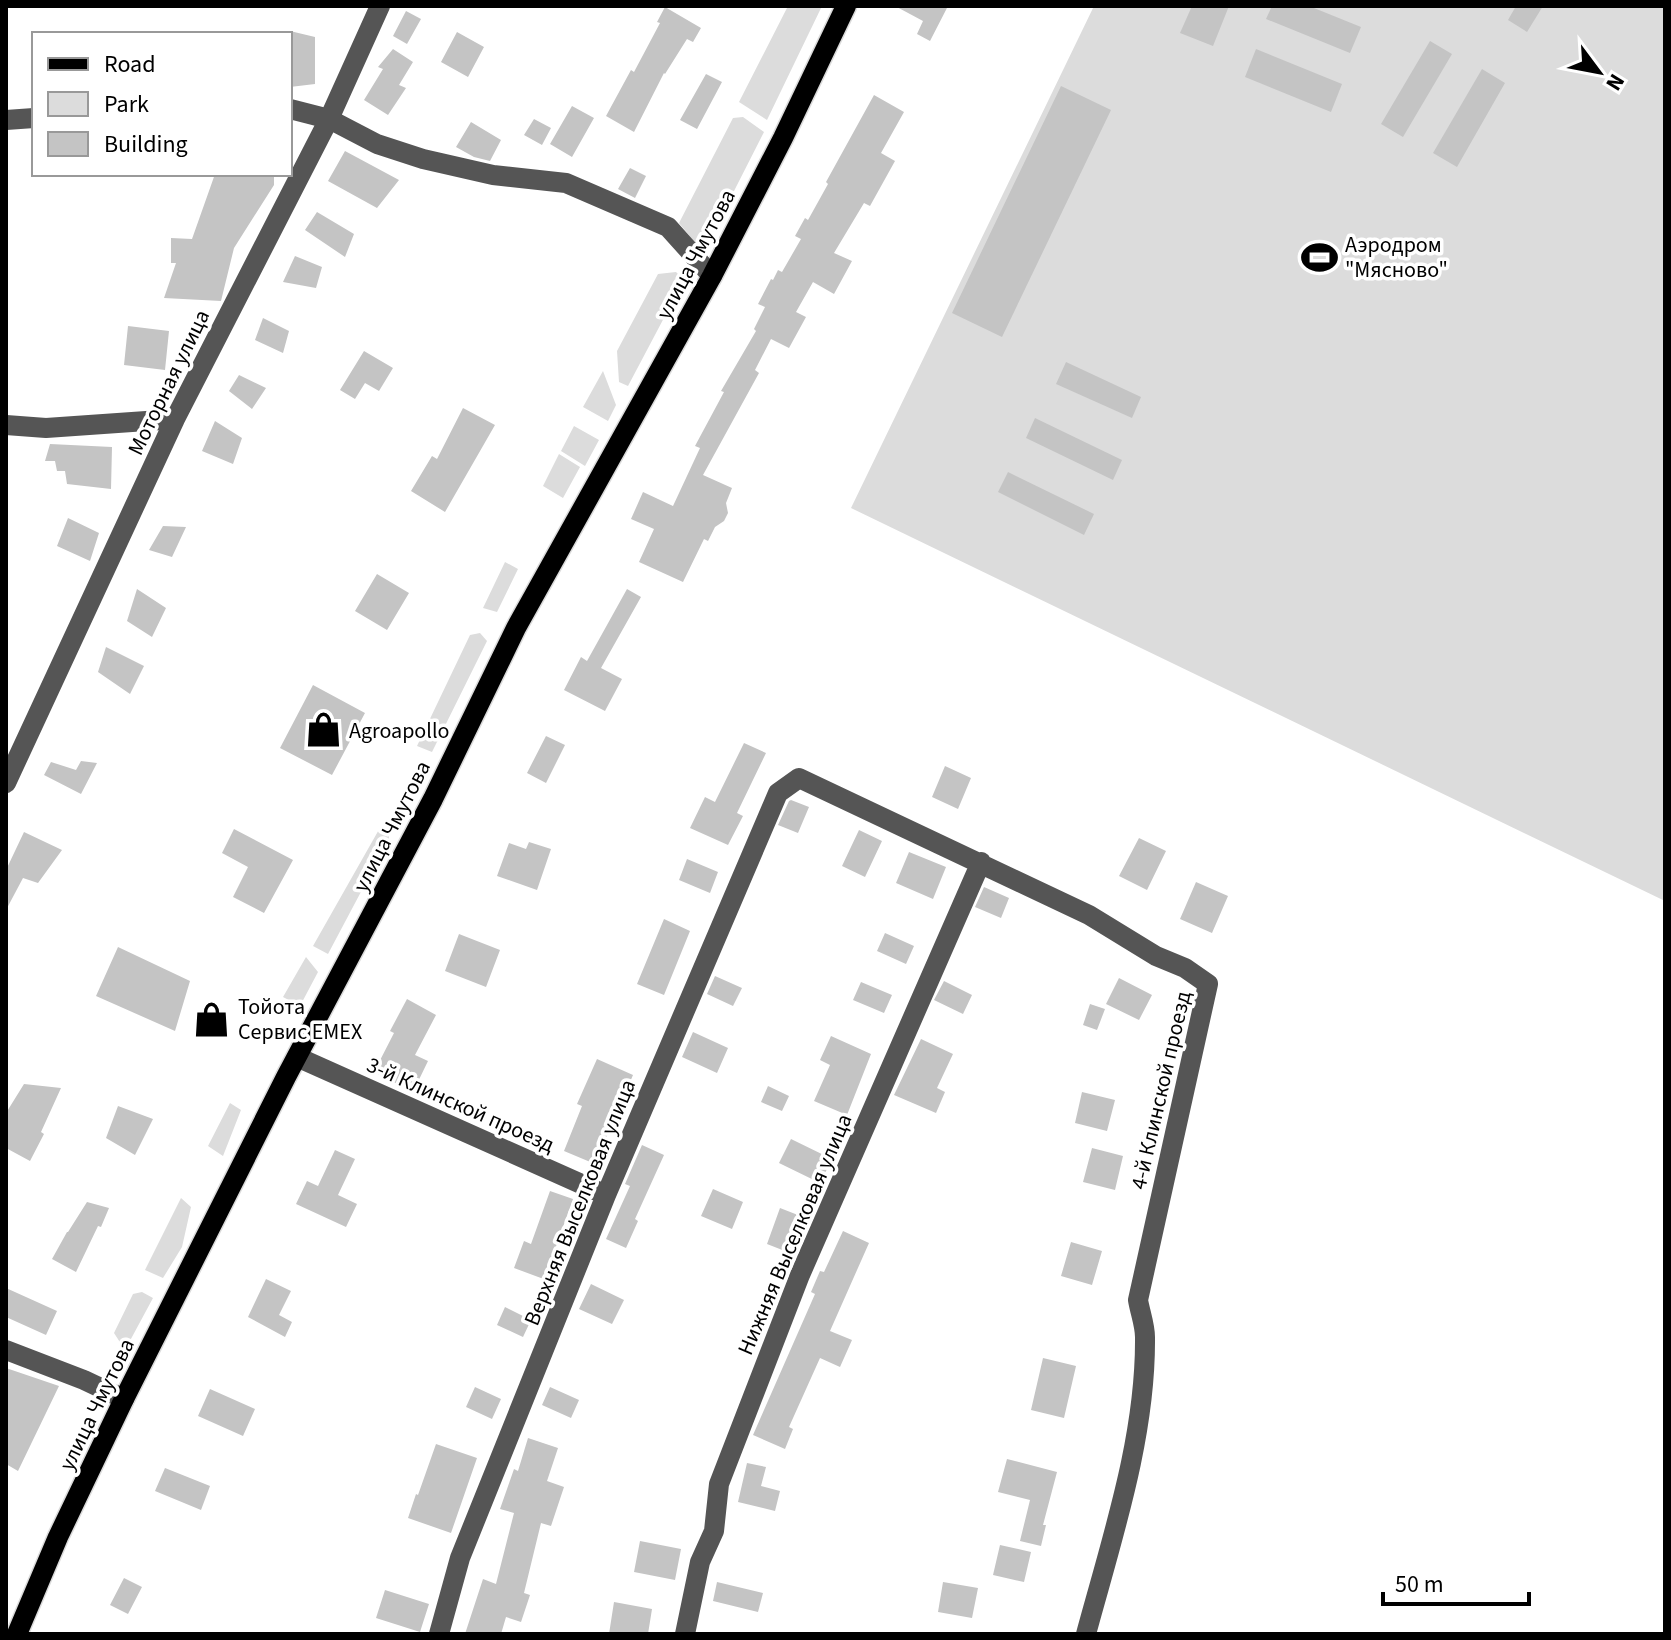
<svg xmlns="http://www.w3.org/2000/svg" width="1671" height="1640" font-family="'Source Sans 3',sans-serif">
<rect width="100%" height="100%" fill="#fff"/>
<path fill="#dcdcdc" d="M788,6H822L767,120L739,102Z
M1094,6H1665V901L851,508Z
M743,117L764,132L703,252L679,223L733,118Z
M676,272L684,280L628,386L619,382L617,351L658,274Z
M603,371L616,405L608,421L583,407Z
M574,426L599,440L585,466L561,451Z
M559,454L580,467L563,498L543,486Z
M505,562L518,569L497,612L483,608Z
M480,633L487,641L432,752L417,746L470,635Z
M381,826L389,830V839L328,954L313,946Z
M306,957L318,972L300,1006L283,997Z
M230,1103L241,1110L223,1156L208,1146Z
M181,1198L191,1207L182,1247L163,1278L145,1270Z
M142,1292L153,1298L125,1350L114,1333L133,1294Z"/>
<path fill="#c4c4c4" d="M895,6H948L930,41L917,34L923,21Z
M1192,6H1229L1213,46L1180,33Z
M1272,6H1309L1361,27L1350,53L1266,19Z
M1516,6H1543L1527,32L1508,20Z
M665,7L701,28L693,42L687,39L665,74L664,73L634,132L606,116L631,70L634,72L660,23L657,22Z
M406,11L421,19L407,44L393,36Z
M290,31L315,37V84L290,87Z
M457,32L484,47L468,77L441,62Z
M1430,41L1452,54L1403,137L1381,124Z
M393,49L413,62L399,85L406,88L388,115L364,100L383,69L378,67Z
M1256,49L1342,84L1331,112L1245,77Z
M1482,69L1505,83L1457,167L1433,153Z
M706,74L722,82L697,129L680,120Z
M1061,86L1111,110L1002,337L952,313Z
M874,95L904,112L881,153L895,161L870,206L864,203L834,253L852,261L834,294L813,282L796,312L806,317L789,348L771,339L755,370L759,373L703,475L732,488L726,503L728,513L724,521L715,527L708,541L704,539L683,582L639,562L654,529L631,519L643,492L673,506L700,448L695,446L724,392L721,391L756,331L754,329L765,307L758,304L771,279L773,280L778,270L782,272L801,239L795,236L805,218L808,220L828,184L826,182Z
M572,106L594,118L572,157L550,144Z
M534,119L551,128L542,145L524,135Z
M471,122L501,140L490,161L474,157L456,147Z
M345,151L399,180L377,208L328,181Z
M630,168L646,176L635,198L618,189Z
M215,174H274V185L234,248L221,301L164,298L176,263H171V238L192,239Z
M317,212L354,234L345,257L305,230Z
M295,256L322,267L316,288L283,282Z
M263,318L289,331L283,353L255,340Z
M128,326L169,331L165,370L124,365Z
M364,351L393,368L379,391L365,383L355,399L340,390Z
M1066,362L1141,397L1132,418L1056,384Z
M239,375L266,388L252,409L229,391Z
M463,408L495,425L445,512L411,491L432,456L437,459Z
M1035,418L1122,460L1113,480L1026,438Z
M215,421L242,438L233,464L202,451Z
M50,444L112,447L111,489L67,484L65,471H57L55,461H45Z
M1008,472L1094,514L1084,535L998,492Z
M68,518L99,533L90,561L57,546Z
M163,526L186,527L172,557L149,550Z
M377,574L409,593L387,630L355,611Z
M137,589L166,608L152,637L127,621Z
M627,589L641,597L601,668L622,679L605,711L564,690L581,657L587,661Z
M106,647L144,666L130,694L98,672Z
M313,685L365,713L332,775L280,748Z
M546,736L565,745L546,783L527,773Z
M744,743L766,753L737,813L743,816L728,845L690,828L705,797L715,802Z
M81,761L97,763L81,794L44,775L51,762L76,770Z
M945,766L971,778L958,809L932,797Z
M791,800L809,807L798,833L778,825L789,801Z
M234,829L293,860L264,913L233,897L248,867L222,853Z
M859,830L882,841L865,877L842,866Z
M24,832L62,850L38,883L23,878L6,910V870Z
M1139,838L1166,851L1147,890L1119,876Z
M529,842L551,849L537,890L497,876L509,843L526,849Z
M909,852L946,867L933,899L896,883Z
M687,859L718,872L710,893L679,880Z
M1196,882L1228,896L1212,933L1180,919Z
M984,887L1009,898L1001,918L975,907Z
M664,919L690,931L664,995L637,984Z
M885,933L914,946L906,964L877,951Z
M459,934L500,950L486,987L445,971Z
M118,947L190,981L175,1031L96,996Z
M715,976L742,988L733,1006L707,994Z
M1119,978L1152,995L1139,1020L1106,1004Z
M944,981L972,995L963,1014L934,1000Z
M861,982L892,995L884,1013L853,1000Z
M407,999L436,1015L415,1055L428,1061L413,1092L374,1072L394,1033L390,1031Z
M1090,1004L1105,1009L1097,1030L1083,1025Z
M693,1032L728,1048L717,1073L682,1057Z
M831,1036L871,1054L847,1115L814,1101L830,1065L820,1060Z
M921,1039L953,1054L937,1088L945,1092L936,1113L894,1095Z
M597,1059L633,1075L595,1164L564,1151L582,1106L577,1104Z
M24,1084L61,1088L41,1132L44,1134L30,1161L6,1148V1113Z
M768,1086L789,1096L782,1111L761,1102Z
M1082,1092L1115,1100L1107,1131L1075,1123Z
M118,1106L153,1119L135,1155L106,1138Z
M791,1139L832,1159L820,1183L779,1163Z
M642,1145L664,1155L635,1219L638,1221L626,1248L606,1239L630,1186L625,1184Z
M1092,1148L1123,1156L1115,1190L1083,1182Z
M335,1150L355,1159L338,1195L357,1204L346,1227L296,1204L307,1181L318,1186Z
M713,1189L743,1202L732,1229L701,1216Z
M550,1191L573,1199L554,1252L559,1254L549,1281L514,1268L524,1241L531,1244Z
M87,1202L109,1208L101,1227L98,1226L76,1272L52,1259L67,1232H68Z
M780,1208L803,1217L790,1253L767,1244Z
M843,1231L869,1243L830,1331L852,1340L840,1367L820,1358L789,1427L793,1429L785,1449L753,1435L815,1294L811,1292L820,1271L824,1272Z
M1071,1242L1102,1251L1092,1285L1061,1276Z
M266,1279L291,1291L279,1315L292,1322L285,1337L248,1317Z
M591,1284L624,1300L612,1324L579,1309Z
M6,1288L57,1311L46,1335L6,1317Z
M505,1307L531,1320L523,1337L497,1325Z
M1043,1358L1076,1366L1064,1418L1031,1410Z
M6,1368L59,1386L18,1471L6,1464Z
M475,1387L501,1399L492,1419L466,1407Z
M550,1387L579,1400L571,1418L542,1405Z
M210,1389L255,1409L243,1436L198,1416Z
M528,1438L558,1448L547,1481L564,1487L551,1526L541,1523L524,1593L530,1595L521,1622L506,1617L501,1634H465L483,1579L496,1584L514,1513L500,1509L514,1469L518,1471Z
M436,1444L477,1458L451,1533L408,1518L416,1494L418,1495Z
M1007,1459L1057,1472L1043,1525H1046L1041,1546L1020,1541L1030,1500L998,1492Z
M747,1463L766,1467L761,1486L780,1491L775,1511L738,1502Z
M165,1468L210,1486L201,1510L155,1491Z
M640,1541L681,1549L675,1580L634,1572Z
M1000,1545L1031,1552L1024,1582L993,1575Z
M124,1578L142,1587L128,1614L110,1605Z
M717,1582L763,1593L758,1612L713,1601Z
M943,1582L978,1588L972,1618L938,1612Z
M385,1590L429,1604L420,1632L376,1618Z
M614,1602L652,1609L648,1634H609Z"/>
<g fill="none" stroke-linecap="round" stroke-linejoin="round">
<defs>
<path id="major" d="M17,1634L58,1537L124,1399L286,1077L433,799L516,628L712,276L783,138L846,6"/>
</defs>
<use href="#major" stroke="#dbdbdb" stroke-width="23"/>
<path stroke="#555" stroke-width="20" d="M290,109L329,119L377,144L423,159L493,175L566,183L668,227L712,276
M6,120L34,118
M6,425L46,428L175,419
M6,783L175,419L329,119L380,6
M297,1057L606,1195
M6,1350L84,1380L124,1399
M439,1634L460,1558L606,1195L778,793L799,778L1089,915L1156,956L1185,968L1208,984L1138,1300C1140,1312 1145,1325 1145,1337C1146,1437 1112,1538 1086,1634
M685,1634L700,1562L714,1531L719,1484L800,1275L981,862"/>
<use href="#major" stroke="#000" stroke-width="20"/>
</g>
<defs>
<symbol id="stadium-bare" viewBox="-9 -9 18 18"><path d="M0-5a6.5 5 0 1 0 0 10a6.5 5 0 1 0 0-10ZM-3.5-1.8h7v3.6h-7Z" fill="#000" stroke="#fff" stroke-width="2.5" paint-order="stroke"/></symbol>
<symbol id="shop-bare" viewBox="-9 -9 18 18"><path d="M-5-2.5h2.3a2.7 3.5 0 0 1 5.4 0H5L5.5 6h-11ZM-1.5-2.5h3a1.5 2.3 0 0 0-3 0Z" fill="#000" stroke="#fff" stroke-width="2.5" paint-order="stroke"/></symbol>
</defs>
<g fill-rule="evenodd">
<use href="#stadium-bare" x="1294" y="232" width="51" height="51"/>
<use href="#shop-bare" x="298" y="704" width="51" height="51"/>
<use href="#shop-bare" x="186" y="994" width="51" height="51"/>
</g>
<g text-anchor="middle" stroke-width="7" stroke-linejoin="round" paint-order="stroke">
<g font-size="22" fill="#000" stroke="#fff" text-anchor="start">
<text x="1345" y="252">Аэродром<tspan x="1345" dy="25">"Мясново"</tspan></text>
<text x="349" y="738">Agroapollo</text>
<text x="238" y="1014">Тойота<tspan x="238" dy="25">Сервис EMEX</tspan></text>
</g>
<g font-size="22" fill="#000" stroke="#fff">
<text transform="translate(695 254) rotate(-62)" y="8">улица Чмутова</text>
<text transform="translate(168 382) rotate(-64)" y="8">Моторная улица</text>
<text transform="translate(391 826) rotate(-63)" y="8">улица Чмутова</text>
<text transform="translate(1160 1090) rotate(-77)" y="8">4-й Клинской проезд</text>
<text transform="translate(461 1104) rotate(24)" y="8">3-й Клинской проезд</text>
<text transform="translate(579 1202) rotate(-68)" y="8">Верхняя Выселковая улица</text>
<text transform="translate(794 1234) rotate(-67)" y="8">Нижняя Выселковая улица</text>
<text transform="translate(96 1404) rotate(-64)" y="8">улица Чмутова</text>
</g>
</g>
<rect width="1671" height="1640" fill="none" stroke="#000000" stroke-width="16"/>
<rect x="32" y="32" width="260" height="144" fill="#ffffff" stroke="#999999" stroke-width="2"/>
<rect x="48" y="58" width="40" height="12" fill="#000000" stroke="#999999" stroke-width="2"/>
<text x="104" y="72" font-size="24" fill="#000000">Road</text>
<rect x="48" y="92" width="40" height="24" fill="#dcdcdc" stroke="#999999" stroke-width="2"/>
<text x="104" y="112" font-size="24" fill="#000000">Park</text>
<rect x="48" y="132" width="40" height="24" fill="#c4c4c4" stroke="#999999" stroke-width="2"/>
<text x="104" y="152" font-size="24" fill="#000000">Building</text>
<g transform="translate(1599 72) rotate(122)" stroke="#ffffff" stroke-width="6" paint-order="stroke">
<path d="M0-6L14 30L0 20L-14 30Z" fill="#000000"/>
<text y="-12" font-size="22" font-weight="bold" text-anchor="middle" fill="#000000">N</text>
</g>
<path d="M1383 1592v12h146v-12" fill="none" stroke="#000000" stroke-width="4"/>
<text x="1395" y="1592" font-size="24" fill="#000000" stroke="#ffffff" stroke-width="6" paint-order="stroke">50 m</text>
</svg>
